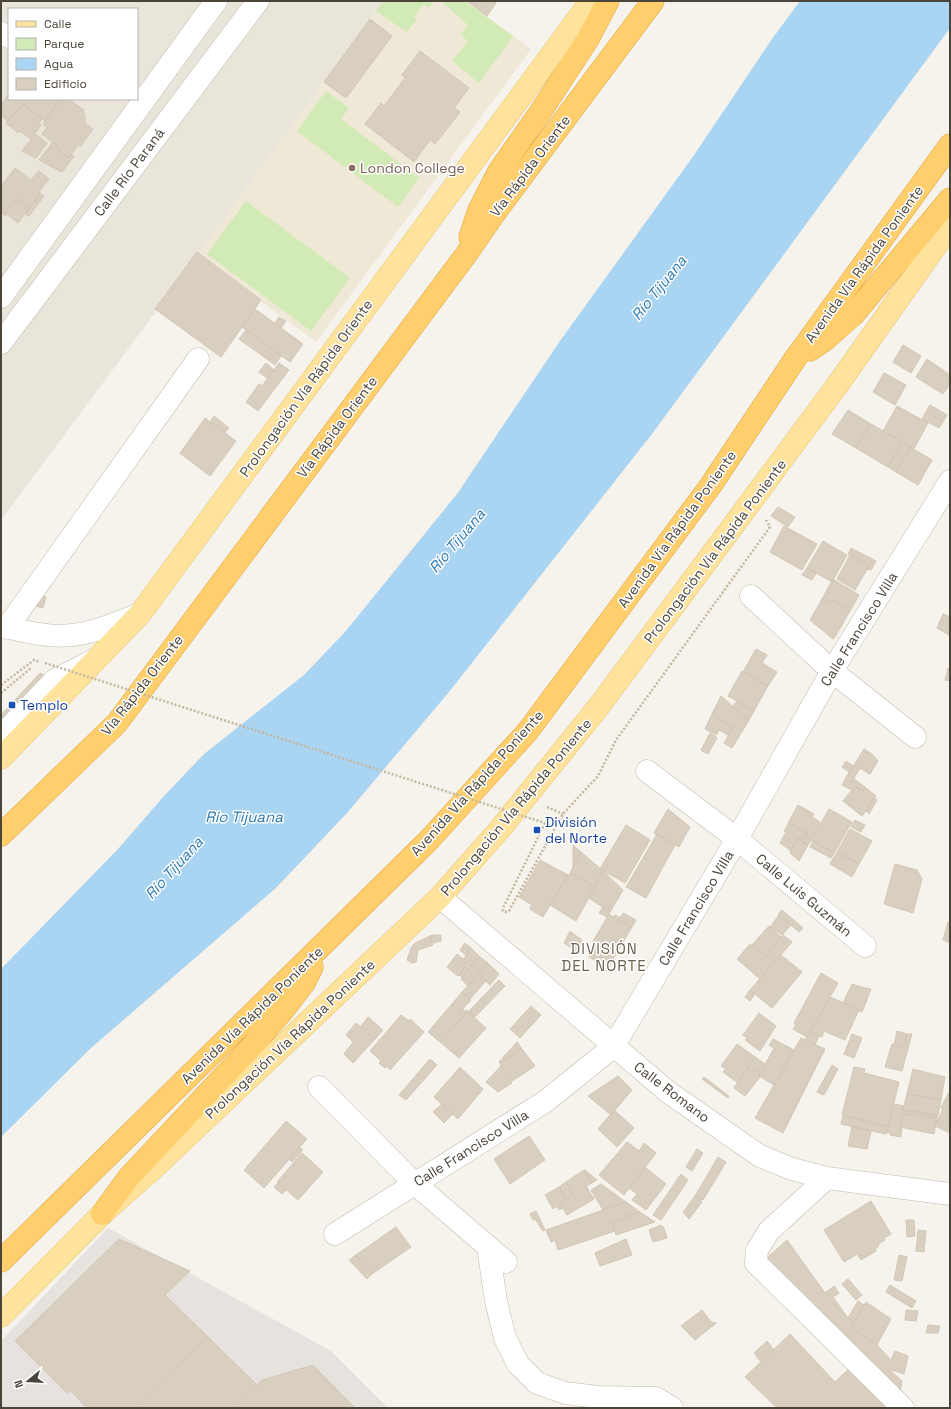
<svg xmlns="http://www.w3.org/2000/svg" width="951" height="1409" font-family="'Space Grotesk',sans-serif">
<rect width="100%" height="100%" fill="#f6f3ec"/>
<path fill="#eae5da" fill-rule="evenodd" d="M1,1H383L198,255L1,520ZM9,9H137V99H9Z"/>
<path fill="#e6e2dd" d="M108,1228L331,1351L388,1408H1V1341Z"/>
<path fill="#efe8d6" d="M383,1H465L531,49L316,342L198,255Z"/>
<path fill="#d2eab5" d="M383,1H435L429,8L423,5L414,17L417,19L407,32L376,11Z
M441,1H465L513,36L479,83L452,61L468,41L461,35L468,25Z
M326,91L349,108L341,119L419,178L398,207L297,131Z
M246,201L350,278L311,331L207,254Z"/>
<path fill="#a9d4f2" d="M800,1H950V28L652,434L449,692L347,813L276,888L91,1048L1,1137V969L118,849L164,796L204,754L304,675L345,632L457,494L560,341L692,158L772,39Z"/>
<path fill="#d8cfc1" stroke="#d3c7b4" d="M467,1H493L496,3L487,16Z
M370,19L392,36L346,98L324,82Z
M420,51L469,88L454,108L460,112L435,144L430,140L414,162L365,124L381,103L384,106L405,78L402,75Z
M9,94V99H61L45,121L23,104L20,109L18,108L8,121L1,116V105Z
M61,99H68L84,110L83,113L85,114V123L93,129L80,147L78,145L69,158L57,148L58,146L42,134L47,127L43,124Z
M23,104L42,119L39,123L41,125L31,139L20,131L18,133L6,123L18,108L20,109Z
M35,134L47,143L36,158L22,151Z
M53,142L58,146L57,148L69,158L71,154L74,156L62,172L39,160Z
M15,168L31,180L39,171L49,179L39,192L38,194L40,195L29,208L16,198L5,213L7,214L5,216L1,213V186Z
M39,192L44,196L29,216L25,214L40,195L38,194Z
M16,198L29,208L18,223L5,213Z
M197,252L261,300L221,357L155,309Z
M255,309L303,344L290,362L242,327Z
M279,317L286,321L281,328L275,323Z
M246,330L281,356L275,365L239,339Z
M903,345L921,356L911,373L893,362Z
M927,359L950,375V384L943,394L916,377Z
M266,363L274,370L268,379L259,372Z
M279,363L289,370L258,411L246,402L259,384L262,386Z
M884,373L906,385L895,405L873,392Z
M930,405L947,415L943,422L926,412Z
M897,406L928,423L914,449L883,431Z
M848,410L871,424L856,448L832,434Z
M926,412L943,422L939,428L922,419Z
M214,416L229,428L225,432L210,422Z
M205,418L236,441L210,476L180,453Z
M871,424L902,442L888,467L856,448Z
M902,442L910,447L896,472L888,467Z
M910,447L932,460L918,485L896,472Z
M778,507L795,517L788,527L771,516Z
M784,526L817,544L802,570L770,552Z
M823,541L847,555L832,582L807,568Z
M851,548L876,561L871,570L867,569L869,566L848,554Z
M850,555L869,566L855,590L837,579Z
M807,568L816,573L812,580L802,575Z
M833,579L859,595L850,611L832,600L830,604L822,599Z
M32,593L46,597L43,608L29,604Z
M822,599L830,604L832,600L850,611L835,637L833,639L810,620Z
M943,614L950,617L949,635L937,628Z
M756,649L767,655L762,663L777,672L768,686L743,672Z
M948,668L950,669V681L945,680Z
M742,671L768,686L754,711L728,696Z
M40,673L47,677L1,727V715Z
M721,696L749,720L732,748L724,743L733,728L712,714Z
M737,701L754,711L749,720L733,706Z
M712,714L733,728L728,735L719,730L716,735L705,729Z
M710,733L717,738L708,754L701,750Z
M864,749L872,754L878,761L870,774L854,765Z
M846,761L853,766L849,772L842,767Z
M854,765L860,768L854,778L848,774Z
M848,774L866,788L863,791L855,786L852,790L842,785Z
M855,786L863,791L866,788L876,796L862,816L843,801Z
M874,798L877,800L869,814L866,811Z
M798,805L814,814L812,817L820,822L810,840L805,837L807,833L788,823Z
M668,809L690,827L679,847L654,833Z
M829,809L852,822L834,853L811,840Z
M855,820L865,825L861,832L851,827Z
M789,823L807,833L802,840L798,838L791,851L780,843L786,832L784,831Z
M626,825L650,840L625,883L600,869Z
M850,829L872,841L859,864L837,852Z
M657,834L675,845L646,898L626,887Z
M804,836L811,840L808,845L801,841Z
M798,838L802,840L801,841L808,845L799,861L790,853Z
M813,841L834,853L831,858L810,847Z
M573,845L581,852L573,867Z
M581,852L603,871L595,887L570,873Z
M837,852L859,864L852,877L830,864Z
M540,860L568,875L543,917L530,909L532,905L519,897Z
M895,864L917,870L922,879L913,913L884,904Z
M603,871L623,890L610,912L589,898Z
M570,873L595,887L576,921L550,905Z
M603,907L610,912L607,917L599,913Z
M782,910L803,928L799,932L778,914Z
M623,913L636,920L632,927L619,920Z
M609,914L613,917L615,915L620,918L619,920L632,927L606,971L596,965V961L589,957L597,945L592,943Z
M779,915L791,925L782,935L770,927Z
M948,922H950V943L943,940Z
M769,926L781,937L766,957L752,945Z
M570,931L582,940L576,951L564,943Z
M433,935H441V941L432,943L430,936Z
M783,935L792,942L760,979L737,959L750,944L766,957Z
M430,936L433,945L418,950L416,962L412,963L407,960L411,948L415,943Z
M465,943L471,948L466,955L460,950Z
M471,948L480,957L470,967L462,961Z
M457,954L463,959L462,961L467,964L458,976L447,967Z
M781,955L802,972L772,1008L750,990Z
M480,957L488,963L480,972L472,965Z
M488,963L499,974L490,985L478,974Z
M472,965L480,972L468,986L461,979Z
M466,966L470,969L462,977L459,975Z
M821,973L838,983L807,1037L793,1029L796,1024L794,1023Z
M478,974L486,981L470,999L462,992Z
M499,980L505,986L474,1018L468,1012Z
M852,984L861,987L871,989L862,1012L843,1003Z
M750,990L755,994L750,1001L745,997Z
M462,992L471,1000L460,1012L452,1004Z
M830,997L859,1010L845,1040L824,1031L822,1037L810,1032Z
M452,1004L460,1012L462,1009L467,1013L440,1042L428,1032Z
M531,1006L541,1015L520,1038L510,1029Z
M466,1010L486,1028L459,1058L440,1042L467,1013L465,1011Z
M759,1013L776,1026L760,1051L745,1040L747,1038L743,1035Z
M401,1015L409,1021L410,1019L424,1032L390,1070L387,1066L385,1068L379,1063L381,1061L370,1051Z
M368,1017L383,1030L375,1039L361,1026Z
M356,1023L375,1039L353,1063L344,1054L353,1042L346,1035Z
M897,1031L907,1034L904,1044L902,1043L901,1047L894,1045Z
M810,1032L819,1036L815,1045L805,1040Z
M852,1034L862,1038L854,1058L844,1054Z
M907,1034H912L909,1045L904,1044Z
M801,1038L825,1049L783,1133L755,1118Z
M773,1039L794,1050L774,1085L759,1076L774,1048L769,1045Z
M517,1042L522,1049L500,1063L499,1062Z
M902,1043L909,1045L902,1071L885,1067L892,1044L901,1047Z
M737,1044L755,1057L738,1083L723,1072L726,1069L721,1066Z
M522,1049L535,1066L512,1081L501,1066L500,1063Z
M755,1057L765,1064L760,1074L753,1069L752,1071L748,1068Z
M430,1059L437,1065L406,1100L399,1095Z
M832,1065L838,1069L824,1095L817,1092Z
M501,1066L512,1083L498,1092L486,1082Z
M460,1067L483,1089L458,1119L434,1097Z
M854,1067L865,1069L864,1073L899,1082L888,1127L842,1115Z
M748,1068L752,1071L753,1069L760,1074V1077L745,1096L734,1088Z
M913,1069L945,1077L941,1100L907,1094Z
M618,1076L632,1090L611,1115L588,1096Z
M704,1077L729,1096L728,1098L702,1079Z
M949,1092L950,1093V1133L935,1126L943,1109L941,1108Z
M907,1094L941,1100L938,1115L903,1110Z
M442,1104L453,1114L444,1123L433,1112Z
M894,1104L904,1106L900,1127L902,1128L901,1137L890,1135V1133L886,1132Z
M614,1110L634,1128L617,1147L598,1129Z
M903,1110H906V1114L937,1118L934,1134L900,1127Z
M906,1110L927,1114L938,1115L937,1118L906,1114Z
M843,1115L888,1127L886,1134L841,1124Z
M286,1121L307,1139L264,1188L244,1170Z
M852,1126L871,1131L867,1149L848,1146Z
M529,1136L545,1160L510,1184L494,1159Z
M627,1142L639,1151L644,1143L656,1153L624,1195L599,1175Z
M299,1147L303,1150L292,1162L289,1159Z
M697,1149L703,1153L692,1171L686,1167Z
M302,1153L323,1172L298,1200L277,1182Z
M718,1157L726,1162L703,1200L695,1196Z
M645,1167L666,1184L646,1210L632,1200L637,1194L629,1188Z
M584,1170H585L597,1180L592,1183Z
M584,1170L592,1183L586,1186L594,1199L567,1215L560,1202L573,1194L566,1182Z
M681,1174L688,1180L661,1220L653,1215Z
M566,1182L573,1194L566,1199L559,1187Z
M278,1183L286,1190L282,1194L274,1187Z
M601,1184L626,1202L603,1210L591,1190Z
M559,1187L566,1199L560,1202L563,1208L559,1210L557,1206L553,1209L545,1195Z
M695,1196L699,1198L702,1202L689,1219L683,1212Z
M871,1201L891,1234L884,1238L885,1240L878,1244L879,1246L875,1249L876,1251L861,1260L857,1254L844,1262L824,1230Z
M626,1202L640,1212L612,1222L615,1231L558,1250L555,1240L551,1242L546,1230Z
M536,1211L545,1230L543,1231L535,1219L533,1220L530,1214Z
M640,1212L655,1222L616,1235L612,1222Z
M906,1220H914L915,1236L907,1237Z
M661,1225L664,1228L667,1238L653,1242L649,1230Z
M396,1227L411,1247L372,1274L356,1255Z
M918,1230L926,1231L924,1252L916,1251Z
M119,1239L190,1271L165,1295L208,1337L138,1408H87L70,1390L67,1393L15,1341Z
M626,1239L632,1255L600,1266L595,1253Z
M787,1240L825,1293L834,1286L839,1293L833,1297L848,1318L854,1322L852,1328L877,1345L891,1360L895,1351L908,1356L904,1374L889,1369L902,1381L900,1394L767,1258Z
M356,1255L372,1274L367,1279L349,1260Z
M899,1255L907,1257L902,1281L894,1280Z
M848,1279L862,1295L856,1300L842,1284Z
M890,1285L916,1301L912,1308L886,1292Z
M858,1301L864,1305L854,1322L848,1318Z
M866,1302L891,1319L877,1345L852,1328Z
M702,1310L711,1322L716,1323L712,1327L709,1326L710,1328L695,1340L681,1326Z
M906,1310L918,1311L916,1321L905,1320Z
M928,1325L940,1326L938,1333H926Z
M790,1334L835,1382L853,1365L892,1408H777L745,1377Z
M208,1337L257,1385L234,1408H138Z
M767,1341L774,1350L761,1362L754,1353Z
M313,1365L355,1408H234L262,1380Z"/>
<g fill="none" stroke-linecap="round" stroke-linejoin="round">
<defs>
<path id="minor" d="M1,33L9,37
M1,297L216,1
M1,343L258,1
M751,596L832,671L915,737
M1,626C23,631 49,638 72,635C95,633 118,622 140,614
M7,628L198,359
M1,736L55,680L96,659
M647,771L737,839L865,946
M440,897L668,1092L760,1156L792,1169L827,1178L950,1194
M319,1087L414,1183L506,1262
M827,1178L769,1231L757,1250L756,1263L903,1408
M335,1234L546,1101L613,1047L737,839L832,671L950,481
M488,1247L496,1301L505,1338L518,1364L537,1383L565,1393L598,1397L656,1398L672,1408"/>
<path id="major" d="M1,758L140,614L591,1
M1,1316L102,1214L157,1165L440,897L500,829L600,705L836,387L950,226"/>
<path id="highway" d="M470,237L479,210L499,171L539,114L588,39L608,1
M810,350L826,339L853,315L950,199
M1,835L117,723L465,256L494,214L653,1
M102,1214L129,1177L251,1047L281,1013L304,983L312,967
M1,1261L428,841L528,731L711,485L795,359L950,145"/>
</defs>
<use href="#minor" stroke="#c2bbae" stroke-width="23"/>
<use href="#major" stroke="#e6c16a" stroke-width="23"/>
<use href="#highway" stroke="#e0a43c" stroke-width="23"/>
<path stroke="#c4b79f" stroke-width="2.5" stroke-dasharray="2 2" stroke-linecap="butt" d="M1,685L34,660L40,662
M1,693L30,669L32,670
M547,807L563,814
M545,823L503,908V911L505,912L509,911L563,814L598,776L616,740L770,527L766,520"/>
<use href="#minor" stroke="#fff" stroke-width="22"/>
<use href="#major" stroke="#ffe39c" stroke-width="22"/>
<use href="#highway" stroke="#ffcf6e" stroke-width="22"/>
<path stroke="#c4b79f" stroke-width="2.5" stroke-dasharray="2 2" stroke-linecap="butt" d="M45,663L545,823"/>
</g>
<circle fill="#8d6e63" stroke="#fff" stroke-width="1.5" cx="352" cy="168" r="4"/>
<g fill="#1a4fb4" stroke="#fff" stroke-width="1.5">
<rect x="8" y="701" width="8" height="8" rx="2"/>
<rect x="533" y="826" width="8" height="8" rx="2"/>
</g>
<g text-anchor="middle" stroke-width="3" stroke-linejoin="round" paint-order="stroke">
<g font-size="14" fill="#4b4439" stroke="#fff">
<text transform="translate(530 166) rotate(-53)" y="5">Vía Rápida Oriente</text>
<text transform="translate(129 172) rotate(-53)" y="5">Calle Río Paraná</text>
<text transform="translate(864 264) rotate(-54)" y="5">Avenida Vía Rápida Poniente</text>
<text transform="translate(306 388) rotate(-54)" y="5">Prolongación Vía Rápida Oriente</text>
<text transform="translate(337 427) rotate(-53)" y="5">Vía Rápida Oriente</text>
<text transform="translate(677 529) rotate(-54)" y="5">Avenida Vía Rápida Poniente</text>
<text transform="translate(715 551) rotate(-53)" y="5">Prolongación Vía Rápida Poniente</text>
<text transform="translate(859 629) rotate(-58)" y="5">Calle Francisco Villa</text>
<text transform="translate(142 685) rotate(-52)" y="5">Vía Rápida Oriente</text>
<text transform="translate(477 783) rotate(-48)" y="5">Avenida Vía Rápida Poniente</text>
<text transform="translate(516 807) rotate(-50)" y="5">Prolongación Vía Rápida Poniente</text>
<text transform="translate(804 895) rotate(40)" y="5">Calle Luis Guzmán</text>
<text transform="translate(696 908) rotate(-59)" y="5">Calle Francisco Villa</text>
<text transform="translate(252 1015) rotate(-44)" y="5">Avenida Vía Rápida Poniente</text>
<text transform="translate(290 1039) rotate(-43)" y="5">Prolongación Vía Rápida Poniente</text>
<text transform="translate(672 1092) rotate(37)" y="5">Calle Romano</text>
<text transform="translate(471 1148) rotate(-32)" y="5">Calle Francisco Villa</text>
</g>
<g font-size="14" fill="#785e54" stroke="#fff" text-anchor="start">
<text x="360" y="173">London College</text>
</g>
<g font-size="14" fill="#164399" stroke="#fff" text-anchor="start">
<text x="20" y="710">Templo</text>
<text x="545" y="827">División<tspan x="545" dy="16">del Norte</tspan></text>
</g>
<g font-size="15" font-style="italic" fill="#2e7ab2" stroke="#fff">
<text transform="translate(659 288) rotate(-51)" y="5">Río Tijuana</text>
<text transform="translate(457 541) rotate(-50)" y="5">Río Tijuana</text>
<text x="244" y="822">Rio Tijuana</text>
<text transform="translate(174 868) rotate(-48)" y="5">Río Tijuana</text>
</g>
<g font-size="15" letter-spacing="1" fill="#6e6250" stroke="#fff">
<text x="604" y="954">DIVISIÓN<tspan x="604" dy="17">DEL NORTE</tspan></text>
</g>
</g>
<rect width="951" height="1409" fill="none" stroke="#4b4439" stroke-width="4"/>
<rect x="8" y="8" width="130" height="92" fill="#ffffff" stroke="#b7b4b0"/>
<rect x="16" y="21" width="20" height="6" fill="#ffe39c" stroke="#b7b4b0"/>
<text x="44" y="28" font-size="12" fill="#4b4439">Calle</text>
<rect x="16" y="38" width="20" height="12" fill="#d2eab5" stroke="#b7b4b0"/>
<text x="44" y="48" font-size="12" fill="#4b4439">Parque</text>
<rect x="16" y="58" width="20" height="12" fill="#a9d4f2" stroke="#b7b4b0"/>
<text x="44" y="68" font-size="12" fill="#4b4439">Agua</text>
<rect x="16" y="78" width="20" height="12" fill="#d8cfc1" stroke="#b7b4b0"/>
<text x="44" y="88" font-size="12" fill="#4b4439">Edificio</text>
<g transform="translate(28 1381) rotate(252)" stroke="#ffffff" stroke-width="3" paint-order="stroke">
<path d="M0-3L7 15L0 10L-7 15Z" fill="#4b4439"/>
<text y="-6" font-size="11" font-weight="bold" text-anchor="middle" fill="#4b4439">N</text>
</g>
</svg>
